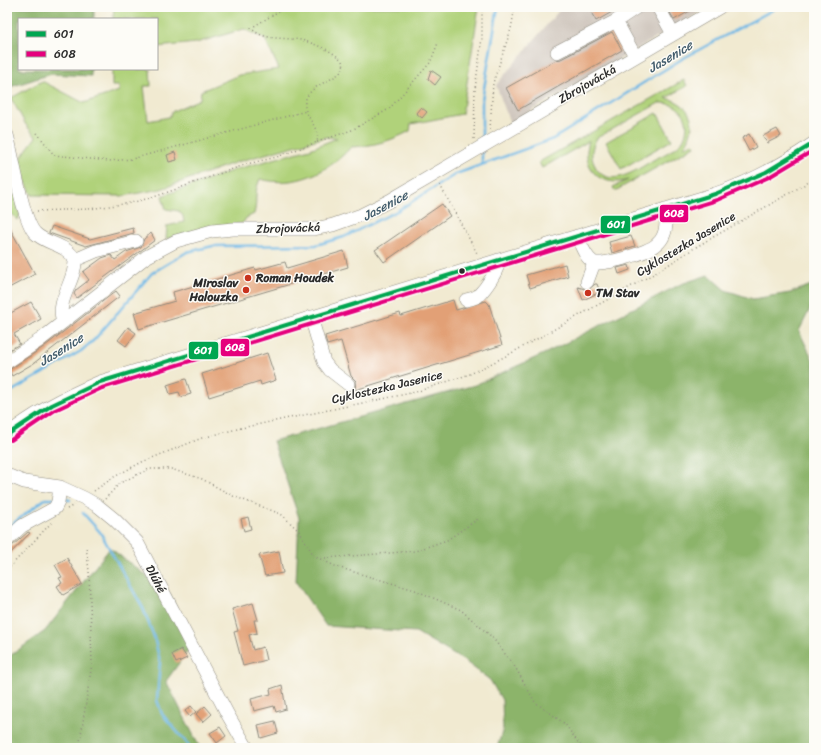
<svg xmlns="http://www.w3.org/2000/svg" width="821" height="755" font-family="Sriracha,sans-serif">
<rect width="100%" height="100%" fill="#fdfcf7"/>
<filter id="ink" filterUnits="userSpaceOnUse"><feTurbulence type="fractalNoise" baseFrequency=".025" numOctaves="2"/><feDisplacementMap in="SourceGraphic" scale="8" xChannelSelector="R" yChannelSelector="G"/><feConvolveMatrix kernelMatrix="1 2 1 2 8 2 1 2 1" color-interpolation-filters="sRGB"/></filter>
<filter id="wash" filterUnits="userSpaceOnUse"><feTurbulence type="fractalNoise" baseFrequency=".012" numOctaves="4" result="noise"/><feDisplacementMap in="SourceGraphic" scale="16" xChannelSelector="R" yChannelSelector="G"/><feGaussianBlur stdDeviation="0.9" result="paint"/><feColorMatrix in="noise" values="0 0 0 0 0 0 0 0 0 0 0 0 0 0 0 0 0 1.4 0 .05"/><feComposite in="paint" operator="in"/></filter>
<g filter="url(#wash)">
<rect width="100%" height="100%" fill="#f1ead1"/>
<path fill="#ccc2b9" d="M562,7H709L510,123L496,85Z"/>
<path fill="#b0d27a" stroke="#6e7e52" fill-rule="evenodd" d="M114,7H479L462,114L411,124L410,131C391,141 373,146 351,147C328,173 294,188 260,179C253,194 258,200 254,214L246,218L243,223L187,233L166,239L167,226L184,222L183,216L179,211L166,209L162,196L237,169L310,149L337,138L326,137L237,162L161,189L123,196L32,195C17,162 13,167 36,137L26,125L11,98L42,81L84,103L119,91V86H112V69H150L151,86H144L148,121L169,117L173,111L200,99L201,91L239,75L279,69L265,39L244,29L196,43L157,47V19H113Z
M684,80L687,86L666,98C692,104 699,125 684,147L693,143L695,146L615,191L613,187L628,180C601,188 580,169 589,141L542,168L539,162ZM659,103C682,102 694,122 682,142C674,150 663,155 653,160C637,170 606,192 594,164C590,155 592,146 597,138Z
M657,113L672,140L621,169L606,142Z
M7,166L20,214L18,220L7,209Z"/>
<path fill="#8cb46a" stroke="#5c704a" d="M7,7H94V19H19V69H91V76L51,74L7,88Z
M708,275L725,290L753,299L790,293L814,284V301L799,331L814,362V748H497L503,729L502,700L490,680L466,662L416,632L326,626L296,582L299,518L273,441L475,385L546,353L681,284Z
M110,548L169,593L193,644L166,681L200,748H7V658L45,631Z"/>
<g fill="none" stroke-linecap="round" stroke-linejoin="round">
<path stroke="#6db8e6" stroke-width="2.5" d="M482,141V100L498,7
M482,164V152
M7,394L81,351L94,340L152,273L187,252L213,246L316,245L344,237L397,211L456,174L553,139L682,59L778,7
M63,499L70,500
M83,513L100,532L143,608L154,637L160,661L157,700L162,714L191,748
M7,528L45,499H54"/>
</g>
<g id="blocks">
<path fill="#e2a076" d="M588,7H621L596,21Z
M667,7H697L674,20Z
M612,32L622,50L518,110L506,88L556,60L561,59Z
M431,70L441,77L435,85L428,79Z
M421,107L427,112L422,118L416,113Z
M777,129L781,136L767,143L763,136Z
M749,134L756,147L749,151L742,138Z
M175,152L177,160L169,162L167,155Z
M442,204L450,216L384,262L375,250Z
M7,223L35,274L7,289Z
M52,226L90,239L133,228L134,233L86,246L49,233Z
M151,233L155,240L77,298L74,294L76,290L89,280L83,272L102,258L111,255L115,260L126,252L141,247L144,239Z
M631,236L635,246L612,253L609,242Z
M344,251L348,267L139,329L134,313L175,301L173,292L255,268L256,270L285,262L287,268Z
M565,264L568,276L530,288L526,275Z
M629,265L630,270L619,274L617,268Z
M595,284H597L600,292L583,300L578,287L588,290Z
M116,291L120,296L34,363L12,376L9,370L45,346Z
M453,300L456,310L486,301L489,304L502,345L355,390L356,381L351,376L341,341L327,345L325,336L400,313L401,316Z
M31,302L41,319L14,334L20,344L7,351V315Z
M128,327L136,333L126,346L118,340Z
M267,353L276,380L261,385L260,381L209,397L202,374Z
M186,379L191,394L181,397L179,392L170,394L167,385Z
M248,517L251,529L244,531L241,519Z
M28,532L30,533L7,557V548L12,546Z
M279,551L283,573L265,576L259,555Z
M67,558L82,584L63,595L57,586L62,583L59,578L62,577L55,565Z
M253,603L258,620H254L257,633L249,635L253,650L263,647L266,660L243,666L234,632L238,631L232,609Z
M181,649L187,658L176,663L172,654Z
M282,685L286,709L276,712L274,706L254,711L251,699L271,694L270,689Z
M191,706L196,712L190,717L185,711Z
M205,706L212,714L203,722L196,714Z
M275,721L278,733L261,738L258,725Z
M220,727L226,736L217,743L210,733Z"/>
</g>
</g>
<g filter="url(#ink)">
<use href="#blocks" fill-opacity="0" stroke="#8e8a7e" stroke-width="1"/>
<g fill="none" stroke-linecap="round" stroke-linejoin="round">
<defs>
<path id="minor" d="M658,7L673,34
M616,21L637,7
M557,52L616,21L635,56
M7,135C13,156 22,219 35,233C47,245 66,243 75,260C76,281 55,301 63,322
M577,236C581,245 585,257 593,262C602,267 650,252 657,244C667,236 667,221 665,209
M75,260L96,251L136,241
M587,282L594,263
M466,300C470,299 475,298 478,296C485,289 500,269 498,260
M311,317L324,362L330,370L348,384
M7,362L40,340L146,257L176,241L212,231L233,229H314L333,225L361,215L389,201L720,7
M7,435C35,412 67,396 100,382L715,194C750,182 784,164 814,143
M7,475L24,482L60,487L84,498L98,506L114,519L137,542L228,715L247,748
M7,540L22,526L55,508L58,502L60,487"/>
</defs>
<use href="#minor" stroke="#8e8a7e" stroke-width="14"/>
<path stroke="#8e8a7e" stroke-width="1.5" stroke-dasharray="1 3" stroke-linecap="butt" d="M490,129L493,83L511,29L515,7
M37,133L54,155L109,161L132,159L306,111
M474,139L475,89L482,38V7
M317,142L352,130L389,109L430,63L438,43
M440,185L478,255
M37,211L89,209L130,203L154,197L247,164L277,157L317,142C321,127 303,117 305,102C309,83 338,81 343,68C348,56 311,42 301,40C284,37 263,41 251,28L286,7
M94,491L114,477L142,462L202,438L241,428L416,392L470,374L508,355L657,272L696,247L814,179
M105,499L120,483L149,469H171L202,479L233,496L281,514L299,531L314,556L337,567L415,590L461,610L492,637L515,667L535,702L565,724L582,748
M67,509L74,505
M317,557L326,558L415,551L447,540L478,519
M7,570L52,522
M79,748L92,663L89,571L86,546"/>
<use href="#minor" stroke="#fff" stroke-width="13"/>
<defs>
<path id="bus-1" d="M7,435L52,405L100,382L715,194L766,172L814,143"/>
<path id="bus-2" d="M11,440L55,410L102,388L717,200L769,177L814,150"/>
</defs>
<use href="#bus-1" stroke="#fdfcf7" stroke-width="7"/>
<use href="#bus-2" stroke="#fdfcf7" stroke-width="7"/>
<use href="#bus-1" stroke="#00a651" stroke-width="4"/>
<use href="#bus-2" stroke="#e5007d" stroke-width="4"/>
</g>
</g>
<circle fill="#2b2b2b" stroke="#fdfcf7" stroke-width="1.5" cx="462" cy="271" r="3.5"/>
<g fill="#c8321e" stroke="#fdfcf7" stroke-width="1.5">
<circle cx="248" cy="278" r="4"/>
<circle cx="246" cy="290" r="4"/>
<circle cx="588" cy="293" r="4"/>
</g>
<g text-anchor="middle" stroke-width="3" stroke-linejoin="round" paint-order="stroke">
<g font-size="12" fill="#2b2b2b" stroke="#fdfcf7">
<text transform="translate(587 84) rotate(-30)" y="4">Zbrojovácká</text>
<text transform="translate(288 228) rotate(-2)" y="4">Zbrojovácká</text>
<text transform="translate(686 244) rotate(-31)" y="4">Cyklostezka Jasenice</text>
<text transform="translate(387 387) rotate(-13)" y="4">Cyklostezka Jasenice</text>
<text transform="translate(156 579) rotate(62)" y="4">Dlúhé</text>
</g>
<g font-size="12" font-weight="bold" fill="#2b2b2b" stroke="#fdfcf7" text-anchor="start">
<text x="256" y="282">Roman Houdek</text>
<text x="238" y="287" text-anchor="end">Miroslav<tspan x="238" dy="14">Halouzka</tspan></text>
<text x="596" y="297">TM Stav</text>
</g>
<g font-size="13" font-style="italic" fill="#425c6c" stroke="#fdfcf7">
<text transform="translate(670 56) rotate(-31)" y="5">Jasenice</text>
<text transform="translate(385 205) rotate(-28)" y="5">Jasenice</text>
<text transform="translate(61 349) rotate(-32)" y="5">Jasenice</text>
</g>
</g>
<g stroke="#fdfcf7" stroke-width="1.5">
<rect x="659" y="204" width="30" height="19" rx="4" fill="#e5007d"/>
<rect x="600" y="215" width="31" height="19" rx="4" fill="#00a651"/>
<rect x="220" y="338" width="30" height="19" rx="4" fill="#e5007d"/>
<rect x="188" y="341" width="31" height="19" rx="4" fill="#00a651"/>
</g>
<g font-size="11" text-anchor="middle" font-weight="bold" fill="#fff">
<text x="674" y="217">608</text>
<text x="616" y="228">601</text>
<text x="235" y="351">608</text>
<text x="203" y="354">601</text>
</g>
<rect width="821" height="755" fill="none" stroke="#fdfcf7" stroke-width="24"/>
<rect x="18" y="18" width="140" height="52" fill="#fdfcf7" stroke="#a9a8a5"/>
<rect x="26" y="31" width="20" height="6" fill="#00a651" stroke="#a9a8a5"/>
<text x="54" y="38" font-size="12" fill="#2b2b2b">601</text>
<rect x="26" y="51" width="20" height="6" fill="#e5007d" stroke="#a9a8a5"/>
<text x="54" y="58" font-size="12" fill="#2b2b2b">608</text>
</svg>
